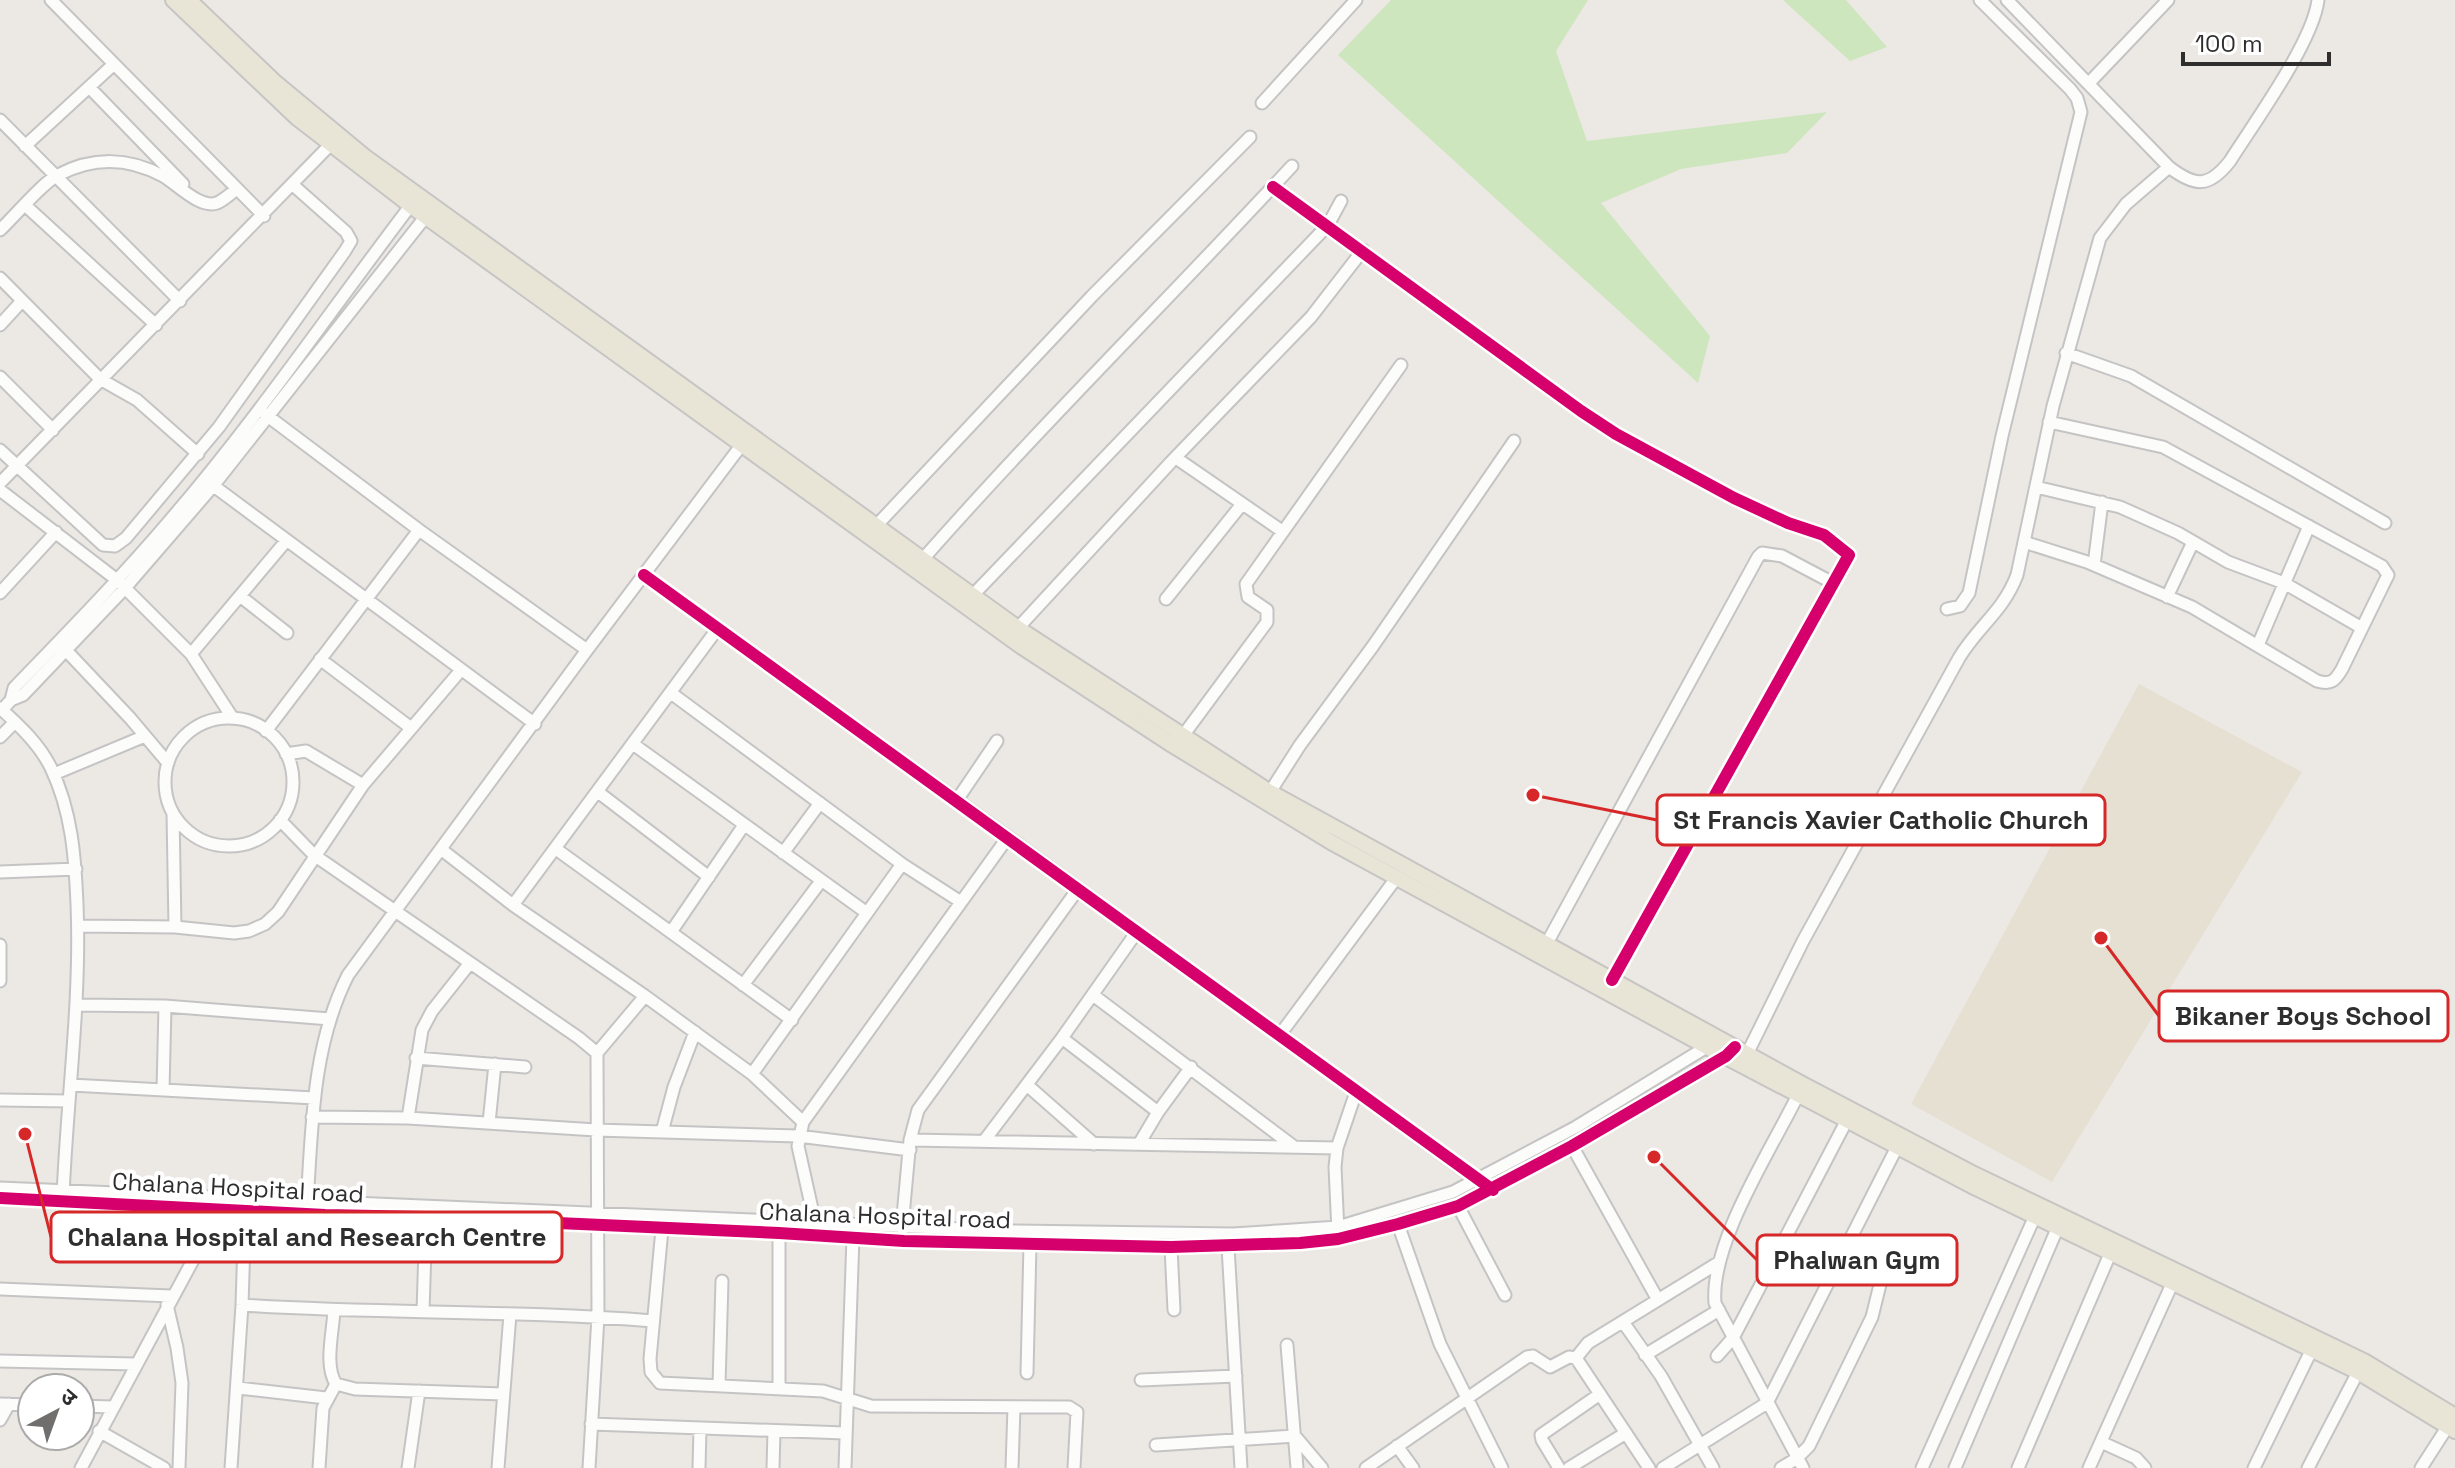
<svg xmlns="http://www.w3.org/2000/svg" width="2455" height="1468" font-family="'Space Grotesk','Noto Sans Devanagari',sans-serif">
<rect width="100%" height="100%" fill="#ece8e4"/>
<path fill="#e6e0d3" d="M2139,684L2302,772L2052,1182L1911,1104Z"/>
<path fill="#cee6be" d="M1391,0H1588L1556,51L1587,141L1827,112L1787,153L1681,169L1601,203L1710,336L1698,383L1338,55Z
M1783,0H1846L1887,47L1850,61Z"/>
<g fill="none" stroke-linecap="round" stroke-linejoin="round">
<defs>
<path id="minor" d="M51,0L264,216
M2007,0L2169,167C2195,187 2209,188 2230,161C2254,123 2313,42 2318,0
M2089,83L2168,0
M89,87L183,184
M1262,103L1356,0
M0,120L180,301
M25,146L114,64
M1273,187L1581,411L1616,434L1734,498L1788,523L1824,535L1849,555L1612,980
M26,206L156,325
M0,230C15,216 42,183 58,175C92,157 128,157 163,176C177,184 200,209 217,203C224,200 231,193 237,189
M0,278L100,379L137,400L198,454
M0,325L22,301
M2066,353L2131,376L2385,523
M0,377L53,430
M265,414L419,530L587,650
M0,450L103,545L115,546L126,538L219,427L345,251L351,241L346,232L293,185
M1176,458L1282,531
M207,481L535,724
M0,483L330,145
M2036,487L2120,507L2178,533L2228,562L2284,583L2362,628
M0,490L117,580L191,654L232,717
M876,526L1092,296L1250,137
M2024,542L2087,562L2192,607L2317,681C2331,685 2335,681 2342,669L2388,575L2382,566L2163,447L2049,422
M923,559C1042,424 1170,298 1292,166
M2094,565L2102,502
M644,575L1008,837L1478,1181
M0,593L56,532
M973,595L1328,225L1341,201
M240,596L287,633
M2167,597L2193,542
M1166,599L1242,504
M1947,609L1960,606L1969,593L2002,436L2081,112L2077,98L2070,89L1980,0
M718,628L513,905L645,996L752,1074L803,1122
M1018,628L1171,462L1311,317L1363,250
M61,645L130,718L168,763
M2258,645L2309,526
M191,654L286,541
M320,659L411,728
M671,693L902,864L961,902
M11,700L14,688C67,633 121,578 171,519C258,418 333,307 414,201
M0,708C19,725 40,745 51,768C72,812 75,857 77,904C81,1002 67,1098 63,1196
M2,710L11,700L23,695L125,588L213,486L430,211
M165 782a64 64 0 1 1 128 0a64 64 0 1 1-128 0Z
M266,731L419,530
M0,737L15,722
M1182,737L1267,622V610L1248,597L1246,584L1401,365
M633,744L867,913
M286,754L306,751L363,785
M54,774L145,736
M598,792L709,877
M1270,792L1300,745L1373,646L1514,441
M957,800L997,741
M173,813L175,927
M280,820L314,855L579,1038L597,1053L598,1317L589,1468
M556,849L792,1020
M442,850L513,905
M783,853L820,803
M0,872L76,869
M78,926L175,927L234,933L249,931L265,924L278,912L363,785L461,670
M671,932L744,825
M1547,943L1758,557L1762,553L1782,556L1833,583
M0,945V981
M743,985L821,881
M1093,995L1293,1146
M77,1005L165,1006L330,1019
M1279,1036L1397,877
M1062,1038L1158,1112
M597,1053L645,996
M1747,1054L1803,941L1959,658C1978,626 2003,612 2017,575L2053,406L2100,238L2126,204L2169,167
M416,1058L525,1067
M752,1074L902,864
M71,1085L314,1098
M1027,1085L1094,1144
M163,1090L165,1006
M1798,1095C1771,1150 1710,1243 1715,1303L1803,1468
M0,1100L69,1101
M312,1117L408,1118L422,1030L432,1011L470,963
M408,1118L596,1130L798,1136L910,1150
M489,1123L495,1064
M662,1132L674,1087L695,1032
M910,1140L1337,1148
M984,1141L1062,1038L1136,933
M1139,1144L1158,1112L1191,1067
M1572,1146L1658,1300
M0,1188L1011,1231L1233,1234L1338,1227L1453,1192L1576,1127L1713,1043
M0,1198L325,1215L426,1217L779,1233L904,1241L1171,1247L1300,1243L1338,1239L1398,1224L1458,1206L1572,1146L1729,1053
M307,1204C312,1127 312,1046 348,975L587,650L746,439
M1458,1206L1505,1295
M1398,1224L1440,1344L1502,1468
M816,1227L798,1146L803,1122L1008,837
M902,1227L910,1140L918,1110L1078,889
M662,1229L650,1359L651,1372L660,1383L823,1391L871,1406L1069,1407L1077,1412L1074,1468
M1338,1232L1335,1167L1337,1148L1356,1092
M1171,1247L1174,1310
M1228,1247L1241,1468
M0,1289L171,1296
M167,1305L177,1348L182,1383L179,1468
M242,1305C379,1314 517,1310 653,1321
M334,1310C333,1333 324,1365 336,1384L355,1389L503,1394
M423,1312L426,1217
M1623,1322L1661,1376L1713,1468
M1287,1345L1297,1468
M1645,1355L1719,1310
M1717,1356L1733,1338L1847,1120
M1576,1358L1588,1343L1718,1263
M0,1361L135,1364
M1027,1373L1030,1244
M1141,1380L1236,1376
M719,1385L722,1281
M238,1388L326,1398
M779,1388V1233
M0,1404L32,1405
M80,1406L112,1407
M0,1420L9,1404
M591,1424L845,1433
M99,1431L164,1468
M2101,1442L2136,1458L2145,1468
M1156,1445L1295,1436L1322,1468
M1397,1446L1413,1468
M81,1468L220,1210
M231,1468L242,1305L245,1210
M319,1468L323,1408L336,1384
M408,1468L419,1391
M498,1468L510,1314
M699,1468L700,1428
M773,1468L774,1431
M845,1468L853,1237
M1012,1468L1014,1407
M1366,1468L1527,1357L1533,1356L1550,1367L1569,1357L1576,1358L1649,1468
M1559,1468L1542,1440L1541,1435L1600,1394
M1569,1468L1626,1433
M1663,1468L1767,1403L1897,1147
M1781,1468L1796,1459L1809,1446L1872,1317L1888,1252
M1922,1468L2035,1216
M1955,1468L2060,1222
M2018,1468L2110,1254
M2089,1468L2172,1284
M2254,1468L2312,1349
M2308,1468L2358,1372
M2421,1468L2448,1426"/>
<path id="major" d="M173,0L297,118L411,206L1022,647L1169,743L1331,842L1709,1048L1976,1188L2358,1372L2455,1431
M189,0L276,83L364,156L1018,628L1270,792L1804,1085L1970,1172L2364,1361L2455,1416"/>
</defs>
<use href="#minor" stroke="#c5c4c5" stroke-width="15"/>
<use href="#major" stroke="#c6c5c4" stroke-width="18"/>
<use href="#minor" stroke="#fcfcfb" stroke-width="11"/>
<use href="#major" stroke="#e8e4d6" stroke-width="14"/>
<defs>
<path id="cycleway" d="M1273,187L1581,411L1616,434L1734,498L1788,523L1824,535L1849,555L1612,980
M644,575L1493,1190
M0,1198L325,1215L426,1217L779,1233L904,1241L1171,1247L1300,1243L1338,1239L1398,1224L1458,1206L1572,1146L1726,1056L1735,1047"/>
</defs>
<use href="#cycleway" stroke="#fff" stroke-width="17"/>
<use href="#cycleway" stroke="#d6006c" stroke-width="12"/>
</g>
<g text-anchor="middle" stroke-width="8" stroke-linejoin="round" paint-order="stroke">
<g font-size="24" fill="#2e2e2e" stroke="#fff">
<text transform="translate(238 1188) rotate(3)" y="8">Chalana Hospital road</text>
<text transform="translate(885 1216) rotate(2)" y="8">Chalana Hospital road</text>
</g>
</g>
<path fill="none" stroke="#d62828" stroke-width="3" d="M1533 795L1657 820M2101 938L2159 1016M25 1134L51 1237M1654 1157L1757 1260"/>
<g fill="#d62828" stroke="#fff" stroke-width="3">
<circle cx="1533" cy="795" r="8"/>
<circle cx="2101" cy="938" r="8"/>
<circle cx="25" cy="1134" r="8"/>
<circle cx="1654" cy="1157" r="8"/>
</g>
<g fill="#fff" stroke="#d62828" stroke-width="3">
<rect x="1657" y="795" width="448" height="50" rx="8"/>
<rect x="2159" y="991" width="289" height="50" rx="8"/>
<rect x="51" y="1212" width="511" height="50" rx="8"/>
<rect x="1757" y="1235" width="200" height="50" rx="8"/>
</g>
<g font-size="26" text-anchor="middle" font-weight="bold" fill="#2e2e2e">
<text x="1881" y="829">St Francis Xavier Catholic Church</text>
<text x="2303" y="1025">Bikaner Boys School</text>
<text x="307" y="1246">Chalana Hospital and Research Centre</text>
<text x="1857" y="1269">Phalwan Gym</text>
</g>
<g transform="translate(56 1412) rotate(41)"><circle r="38" fill="#ffffff" stroke="#ababab" stroke-width="2"/>
<path d="M0-6L14 30L0 20L-14 30Z" fill="#706f6e"/>
<text y="-12" font-size="22" font-weight="bold" text-anchor="middle" fill="#2e2e2e">उ</text>
</g>
<path d="M2183 52v12h146v-12" fill="none" stroke="#2e2e2e" stroke-width="4"/>
<text x="2195" y="52" font-size="24" fill="#2e2e2e" stroke="#ffffff" stroke-width="6" paint-order="stroke">100 m</text>
</svg>
